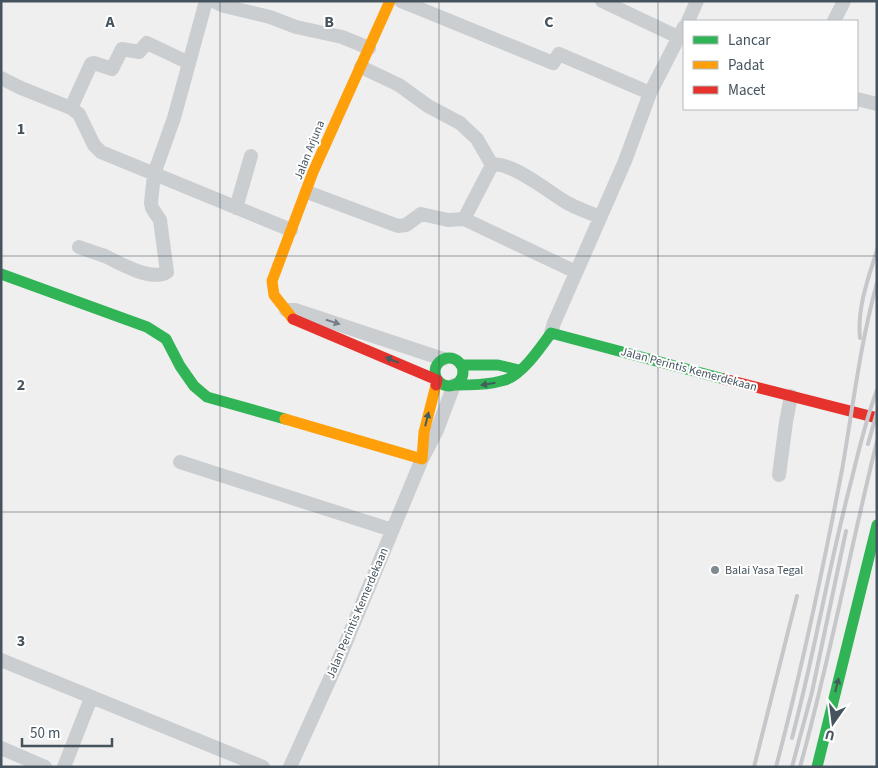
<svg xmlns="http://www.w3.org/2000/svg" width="878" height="768" font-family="'Source Sans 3',sans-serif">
<rect width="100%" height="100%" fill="#f0efef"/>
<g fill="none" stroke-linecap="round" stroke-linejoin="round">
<path stroke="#cbced0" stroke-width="14" d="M213,1L224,6L270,17L296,27L342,37L369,48
M401,1L553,63L559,54L650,93
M602,1L678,37
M688,21L697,1
M834,21L844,1
M361,67L399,85L428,106L460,123L477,139L492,165
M1,78L21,88L71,108L79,114L94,145L101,152L291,230
M857,99L877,104
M71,108L91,64L94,63L112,69L122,49L139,52L147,43L189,63
M307,192L398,226L406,225L421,214L448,220L464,219L576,272
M236,208L251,156
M464,219L492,165C509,160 549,192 564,201C575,208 588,212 600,217
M79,247C87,250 96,253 105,256C120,263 151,282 167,272L160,220L152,208L151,203L154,174L174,118L206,1
M286,310H295L443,359
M551,333L554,323L625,161L650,93L684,27
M180,462L392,530
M779,475L786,422L791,396
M1,660L263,767
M1,748L45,767
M64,767L91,698
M290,767L339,659L422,459L437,430L454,385"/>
<path stroke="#30b455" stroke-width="11" d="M1,274L147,327L166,339L180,366L194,386L207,397L285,419
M435 372a14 14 0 1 1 28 0a14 14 0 1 1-28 0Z
M461,365H498L519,370
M454,385C471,385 488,385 505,380C522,375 541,347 551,333L724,379
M817,767L877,525"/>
<path stroke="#ff9f0a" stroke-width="11" d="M293,319L274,295L272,281L313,172L390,1
M285,419L422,459L424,432L436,385"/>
<path stroke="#e5322d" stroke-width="11" d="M293,319L437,380L436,385
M724,379L877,418"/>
<path stroke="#c5c7ca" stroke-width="4" d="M860,338C857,308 868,279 877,250
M868,444L877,412
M792,738C815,652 829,564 852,478C859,449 866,419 877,390
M754,767L797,596
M776,767C802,669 823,569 842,470C853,407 860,344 877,283
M792,767L812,692L846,531
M800,767C830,659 850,550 877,441"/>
</g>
<defs><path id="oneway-solid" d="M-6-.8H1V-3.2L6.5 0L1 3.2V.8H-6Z" transform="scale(1.25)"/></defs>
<use fill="#737e86" href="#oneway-solid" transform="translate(333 322) rotate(18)"/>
<g fill="#425d5d">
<use href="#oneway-solid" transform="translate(392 360) rotate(-157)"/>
<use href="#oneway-solid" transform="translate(488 384) rotate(171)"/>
<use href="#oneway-solid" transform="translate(427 419) rotate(-76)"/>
<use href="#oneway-solid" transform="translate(837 685) rotate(-76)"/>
</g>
<path fill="none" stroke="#44535e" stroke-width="1" stroke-opacity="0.55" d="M220,1V767M439,1V767M658,1V767M1,256H877M1,512H877"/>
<circle fill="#808a91" stroke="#fff" stroke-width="2" cx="715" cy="570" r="5"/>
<g text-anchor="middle" stroke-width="4" stroke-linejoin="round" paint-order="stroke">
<g font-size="12" fill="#44535e" stroke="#fff">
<text transform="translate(309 150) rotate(-68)" y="4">Jalan Arjuna</text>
<text transform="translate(689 369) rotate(15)" y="4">Jalan Perintis Kemerdekaan</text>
<text transform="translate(357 613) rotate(-67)" y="4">Jalan Perintis Kemerdekaan</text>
</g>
<g font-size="12" fill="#44535e" stroke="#fff" text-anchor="start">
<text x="725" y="574">Balai Yasa Tegal</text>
</g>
</g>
<g font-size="16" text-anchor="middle" font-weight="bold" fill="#44535e" stroke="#fff" stroke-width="4" stroke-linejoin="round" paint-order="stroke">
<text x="110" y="27">A</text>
<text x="329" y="27">B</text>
<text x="549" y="27">C</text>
<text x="21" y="134">1</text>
<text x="21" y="390">2</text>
<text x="21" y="646">3</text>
</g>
<rect width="878" height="768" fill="none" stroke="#44535e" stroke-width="5"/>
<rect x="683" y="20" width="175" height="90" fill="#ffffff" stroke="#b4babf"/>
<rect x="693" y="36" width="25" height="8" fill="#30b455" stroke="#b4babf"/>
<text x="728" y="45" font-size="15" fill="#44535e">Lancar</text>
<rect x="693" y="61" width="25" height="8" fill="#ff9f0a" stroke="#b4babf"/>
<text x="728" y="70" font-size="15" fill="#44535e">Padat</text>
<rect x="693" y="86" width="25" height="8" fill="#e5322d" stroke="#b4babf"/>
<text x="728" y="95" font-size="15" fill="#44535e">Macet</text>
<g transform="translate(833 723) rotate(194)" stroke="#ffffff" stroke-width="4" paint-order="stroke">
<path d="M0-4L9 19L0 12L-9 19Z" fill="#44535e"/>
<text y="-8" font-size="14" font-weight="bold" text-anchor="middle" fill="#44535e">U</text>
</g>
<path d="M22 738v8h90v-8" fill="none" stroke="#44535e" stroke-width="2.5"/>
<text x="30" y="738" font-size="15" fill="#44535e" stroke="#ffffff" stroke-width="4" paint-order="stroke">50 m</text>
</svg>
